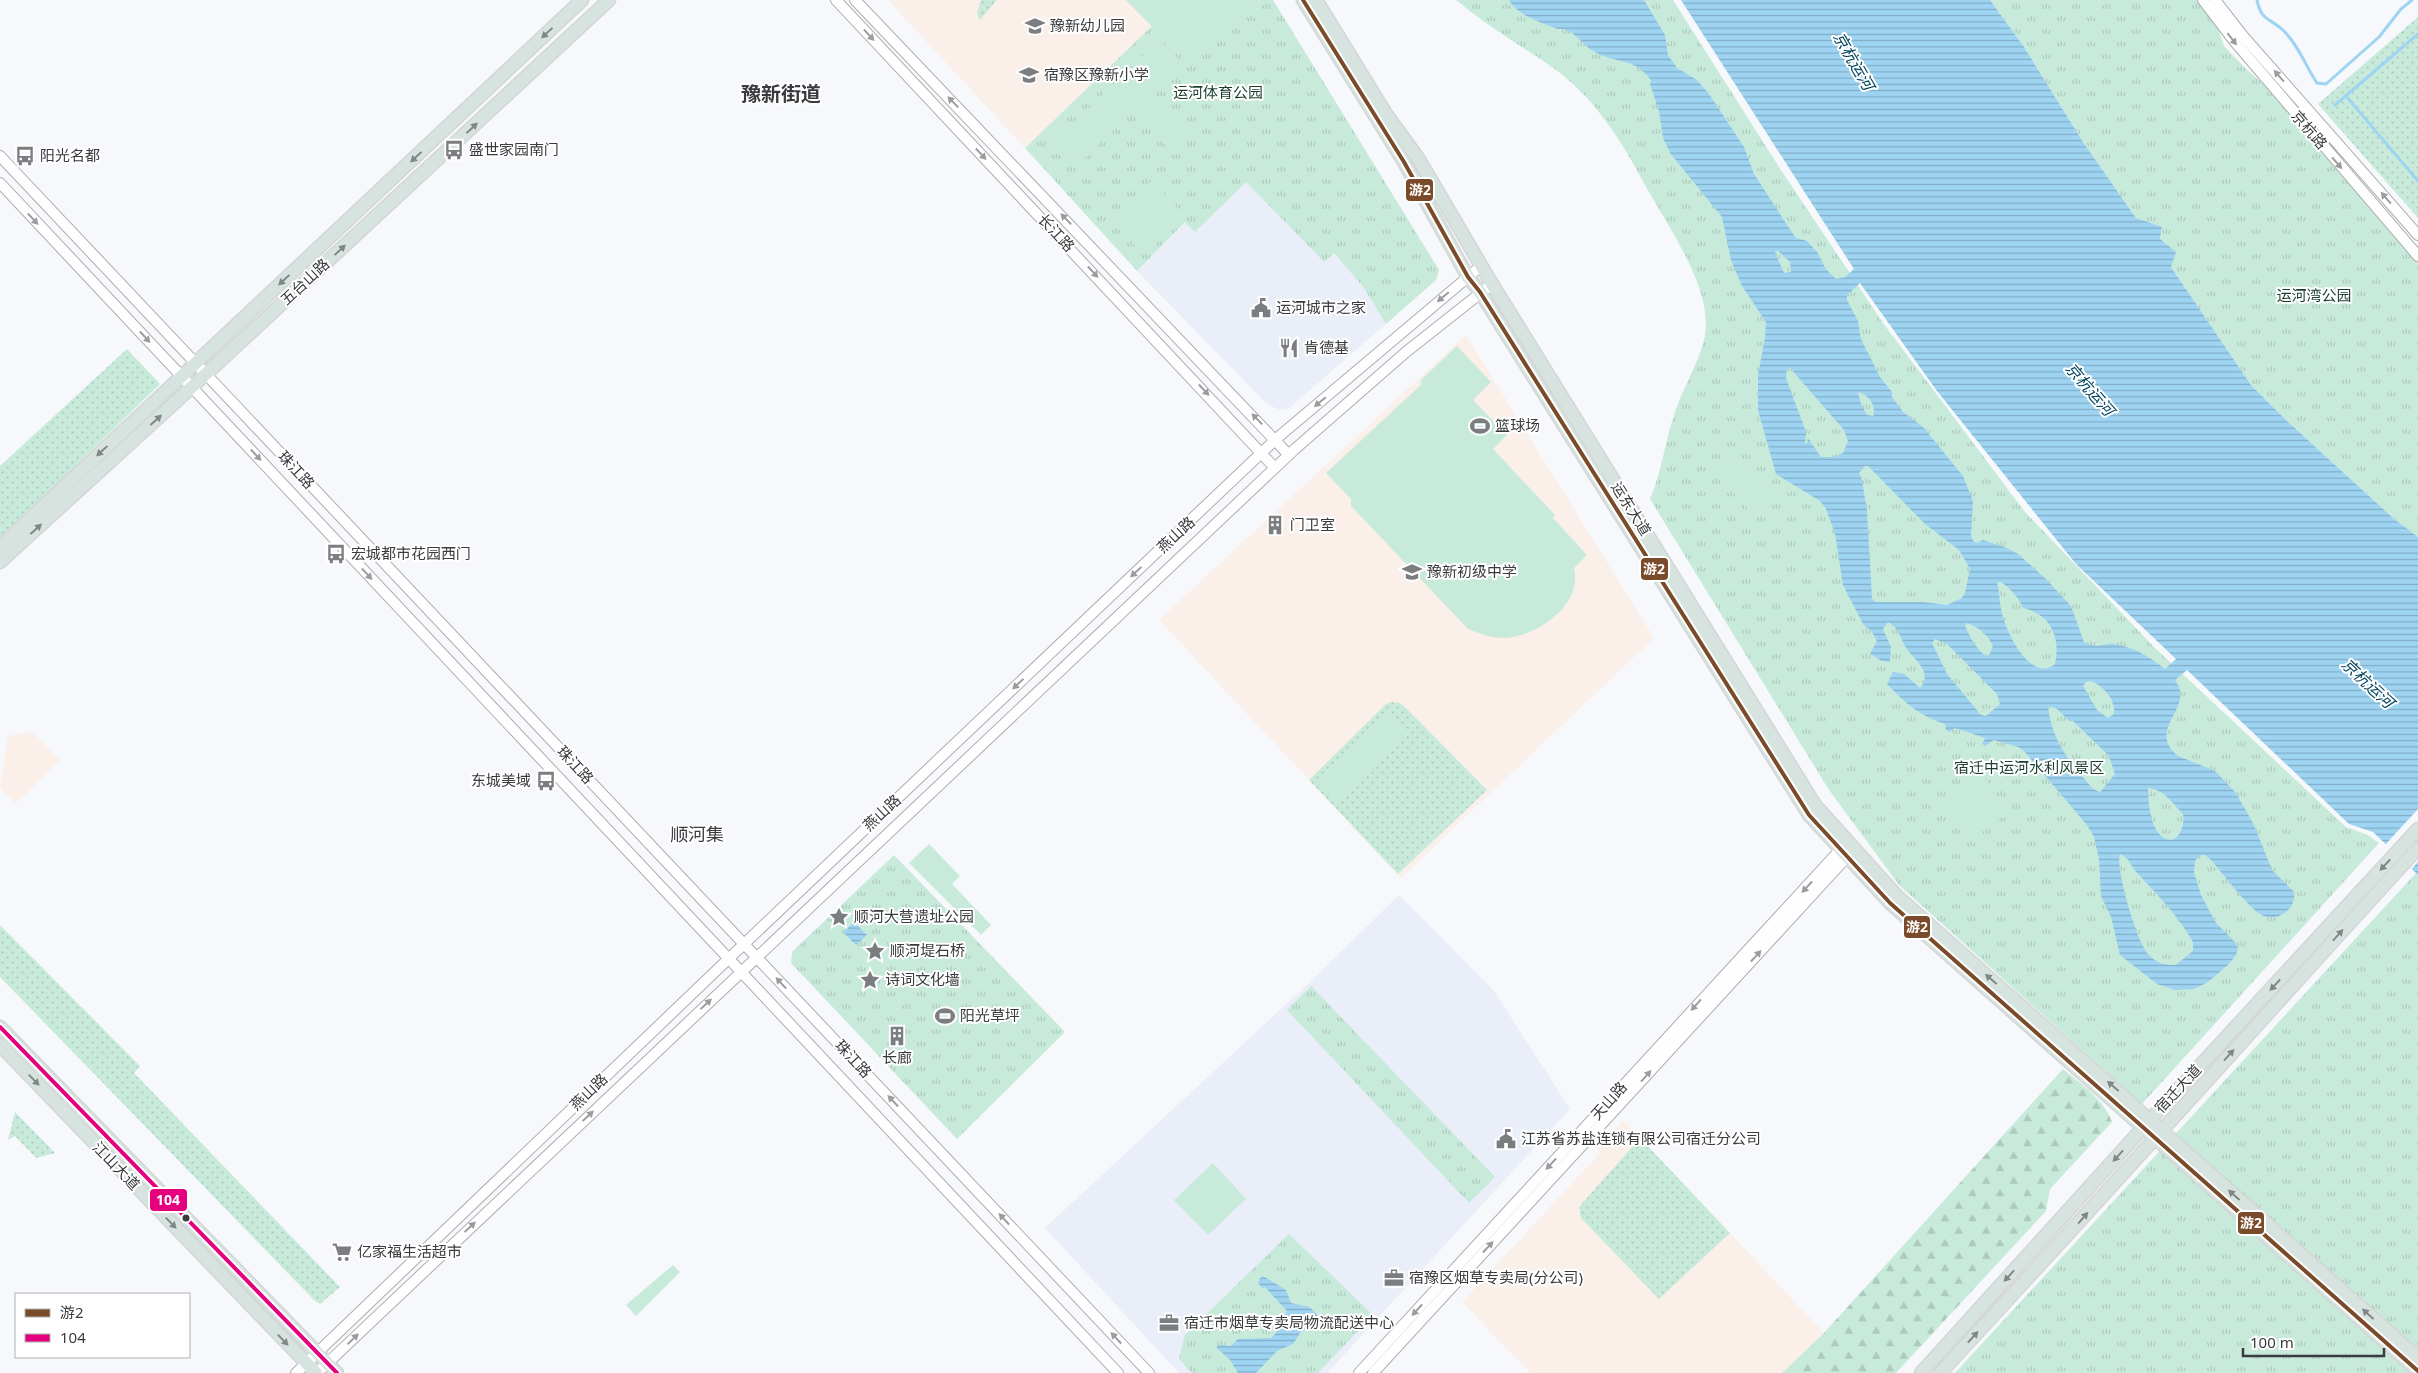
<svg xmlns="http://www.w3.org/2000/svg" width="2418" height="1373" font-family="'Noto Sans','Noto Sans SC',sans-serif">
<defs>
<pattern id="grass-dots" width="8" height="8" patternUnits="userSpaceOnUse" patternTransform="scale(1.25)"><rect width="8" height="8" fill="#c8eadb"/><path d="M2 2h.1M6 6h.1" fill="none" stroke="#adcabd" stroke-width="1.8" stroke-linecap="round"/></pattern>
<pattern id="forest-firs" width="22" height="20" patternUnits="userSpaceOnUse" patternTransform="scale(1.25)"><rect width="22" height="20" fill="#c8eadb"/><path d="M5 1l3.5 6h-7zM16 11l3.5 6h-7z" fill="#adcabd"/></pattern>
<pattern id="park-tufts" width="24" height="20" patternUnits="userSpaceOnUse" patternTransform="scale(1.25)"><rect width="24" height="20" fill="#c8eadb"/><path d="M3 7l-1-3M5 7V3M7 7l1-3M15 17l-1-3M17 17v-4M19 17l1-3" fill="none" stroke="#adcabd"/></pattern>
<pattern id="water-rules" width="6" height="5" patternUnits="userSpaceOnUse" patternTransform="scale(1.25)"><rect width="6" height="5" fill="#9ed4f2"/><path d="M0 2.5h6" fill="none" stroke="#82adc5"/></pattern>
</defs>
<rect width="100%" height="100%" fill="#f6f8fb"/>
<path fill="#e9eef8" d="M1246,182L1324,262L1333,252L1364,288L1386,324L1288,409L1281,410L1268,405L1137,271L1186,222L1195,231Z
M1399,895L1494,991L1570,1109L1327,1373H1179L1045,1228L1311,981Z"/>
<path fill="#fbefea" d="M1623,1120L1824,1333L1782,1373H1530L1462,1302L1600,1153L1596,1150Z"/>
<path fill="#faefe9" d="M888,0H1126L1152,26L1025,148Z
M1466,335L1654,638L1401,878L1159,620Z
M33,732L60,760L19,801L14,802L0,788L8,736Z"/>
<path fill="url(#grass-dots)" d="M981,0H997L980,20L977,13Z
M2418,17V218L2318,104Z
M127,349L160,384L0,539V466Z
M1392,702L1400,703L1405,707L1487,790L1398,874L1309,780L1386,704Z
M0,925L140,1066L134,1073L340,1287L320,1304L315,1301L0,977Z
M15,1112L55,1153L36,1158L15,1136L8,1140Z
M1640,1138L1730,1233L1659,1299L1581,1218L1579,1207Z"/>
<path fill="url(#forest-firs)" d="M2063,1069C2081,1084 2104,1099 2112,1122L2050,1189L2046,1211L1896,1373H1782L1824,1333Z"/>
<path fill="url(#park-tufts)" d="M1126,0H1273L1439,270L1436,280L1386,324L1364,288L1334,253L1324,262L1246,182L1195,232L1185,222L1137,271L1025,148L1152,26Z
M1456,0H1673L1779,167L1883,323L2025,512L2155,648L2346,827L2368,835L2379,843L2142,1104L1899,885L1829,790L1650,499C1662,471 1665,441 1675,412C1683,386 1707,350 1706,323C1705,279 1670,229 1649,192C1637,171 1626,149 1612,130C1601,113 1587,97 1573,84C1555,67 1534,55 1514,42C1494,29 1474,15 1456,0Z
M1990,0H2198L2218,28L2224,46L2245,68L2266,86L2418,263V537L2393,518L2286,420L2251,385L2171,267L2160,239L2162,228L2136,218L2083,142L2024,47Z
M894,855L1065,1032L957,1139L791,963L792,952Z
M2418,871V1373H1955Z
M1311,986L1495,1177L1469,1203L1287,1010Z
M1289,1234L1373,1315L1318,1373H1192L1179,1359L1185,1335Z"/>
<path fill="#c8eadb" d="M1126,0H1236L1242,7L1186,61Z
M1160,40L1183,64L1154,92L1187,128L1167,147L1133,112L1073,169L1043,138L1063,119L1070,126Z
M1151,181L1184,215L1143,254L1111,220Z
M1457,346L1491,382L1473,400L1507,435L1493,449L1555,515L1553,518L1587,555L1574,568C1583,605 1538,636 1505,638C1491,638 1481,634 1468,629L1351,506V499L1326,473L1422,384L1420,381Z
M1735,460L1771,496L1753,513L1718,477Z
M1389,713L1408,732L1335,803L1317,784Z
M1983,776L2010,812L1968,842L1942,806Z
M929,844L960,876L952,884L991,925L981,935L909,863Z
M1213,1163L1246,1199L1208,1235L1174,1200Z
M673,1265L680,1272L636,1316L626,1305Z"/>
<path fill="url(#water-rules)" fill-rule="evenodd" d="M1509,0H1644L1665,35L1668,55L1677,68L1697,80L1709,94L1744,147L1754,174L1789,228L1796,238L1807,241L1818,253L1825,268L1836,279L1845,277L1854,269L1681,0H1990L2024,47L2083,142L2136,218L2162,227L2160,239L2176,252L2171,267L2251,385L2286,420L2393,518L2418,537V875L2373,832L2349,824L2187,670L2175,680C2177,684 2180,687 2180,691C2184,714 2149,732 2178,756L2215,771L2236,793L2254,825L2272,870L2294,892C2297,910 2275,924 2260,914C2247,906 2222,872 2210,859L2205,855H2200L2195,861L2194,873L2201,895L2216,923L2235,942L2238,948L2236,955L2229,964L2208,982L2194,989L2175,990L2157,984L2120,955L2111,917L2101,896L2099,859L2094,837L2087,825L2024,751L2018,747L1994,740L1985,746L1982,744L1985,738L1955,728L1949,732L1946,730L1945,724C1921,717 1904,702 1887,684L1893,672L1904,674L1920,688C1934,672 1914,660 1906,648C1900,637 1899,628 1888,622L1883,629L1891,647L1890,662L1882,661L1870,654L1877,641L1872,632L1863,624L1843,585L1835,534L1826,509L1820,501L1776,474L1758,410V375L1765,338L1766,322L1742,286L1731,260L1722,217L1670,153L1663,138L1659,111L1650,84L1651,80C1633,56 1617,65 1593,51C1584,46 1576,33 1566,30C1562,28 1558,30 1555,28C1540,22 1517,15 1509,0ZM1778,251L1790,262L1791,272L1784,273L1775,252ZM1860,283L1937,391L2076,564L2176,659L2165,669C2152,658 2133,647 2115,644C2102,642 2099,650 2084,642L2071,606L2046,579L2018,554L2007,548L1983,540L1977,543L1974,542L1971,536L1973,501L1963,476L1923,427L1903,412L1892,397V392L1880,377L1861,339L1858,321L1847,300V295ZM1790,368L1844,430L1848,441L1843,453L1834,457H1821L1808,438L1807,444L1805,443L1806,432L1786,378L1787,369ZM1858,392C1868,394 1877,406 1873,416L1867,415L1861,404ZM1865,466H1868L1925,524L1959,550L1970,569L1965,593L1962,598L1947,605L1923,602H1876L1872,599L1867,511L1862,480L1859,473ZM1997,582H2001C2011,589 2019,598 2023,608C2050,614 2061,637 2055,664C2031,684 2006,632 2002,613C1999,603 2000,592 1997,582ZM1967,623C1979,627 1988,635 1993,646L1989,655L1986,656C1976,649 1970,637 1965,626ZM1935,639L1947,644L1997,694L2000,704L1986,716L1981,715L1947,674L1932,643ZM2090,681C2104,685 2116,701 2114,714L2108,718L2097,710L2083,686L2086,682ZM2048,706L2057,709L2069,721H2073L2109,756L2115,774L2100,792L2093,789C2070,762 2052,742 2048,706ZM2148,788C2164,789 2173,804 2183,814C2186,833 2171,851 2157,831C2150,821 2148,800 2148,788ZM2120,854C2130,858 2131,867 2138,874C2158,895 2179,917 2193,942V951L2176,965C2164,965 2156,963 2148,954C2137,942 2115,869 2120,854Z
M854,922L867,935L856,945L843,932Z
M1263,1276L1286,1290L1291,1303L1309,1307L1317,1314V1317L1304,1327L1293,1344L1277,1351L1256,1373H1238L1230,1360L1216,1347L1221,1345L1231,1346L1238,1339L1271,1338L1276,1333L1287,1311L1265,1287L1262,1288L1258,1283L1260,1278Z"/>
<path fill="#f6f8fb" d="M2418,809V862L2410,871L2384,846Z"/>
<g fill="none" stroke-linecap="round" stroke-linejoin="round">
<path stroke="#9ed4f2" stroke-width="3" d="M2257,0C2261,21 2270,18 2283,30C2299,46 2305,65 2317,83L2326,84L2379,37L2401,9L2412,0
M2346,96L2418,181
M2335,105L2418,34"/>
<defs>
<path id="minor" d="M836,0L1275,468
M855,0L1289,455
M2203,0L2235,42L2418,256
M2215,0L2243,36L2418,235
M0,156L1149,1373
M0,183L1118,1373
M296,1373L744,944L1276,439L1481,266
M317,1373L1295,449L1406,352L1492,284
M1359,1373L1839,851
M1373,1373L1846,858"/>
<path id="major" d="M1303,0L1404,162L1468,277L1480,292L1809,815L1890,903L2418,1371
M1316,0L1386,114L1418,158L1492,284L1815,805L1897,896L2418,1358
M0,547L582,0
M0,562L206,374L609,0
M0,1027L337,1373
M0,1045L316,1373
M1921,1373L2150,1120L2418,829
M1940,1373C2101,1200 2258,1023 2418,848"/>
</defs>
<use href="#minor" stroke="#abadb0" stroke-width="12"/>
<use href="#major" stroke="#d4d5d7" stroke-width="15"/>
<use href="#minor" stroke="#fefefe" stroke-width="10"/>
<use href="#major" stroke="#d7e3df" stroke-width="12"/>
<defs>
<path id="bus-1" d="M1303,0L1404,162L1468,277L1480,292L1809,815L1890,903L2418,1371"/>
<path id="bus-2" d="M0,1027L337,1373"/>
</defs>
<use href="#bus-1" stroke="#fff" stroke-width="8"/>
<use href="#bus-2" stroke="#fff" stroke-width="8"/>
<use href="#bus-1" stroke="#7a4b2a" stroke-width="4"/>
<use href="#bus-2" stroke="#e5007d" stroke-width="4"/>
</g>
<defs><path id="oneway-solid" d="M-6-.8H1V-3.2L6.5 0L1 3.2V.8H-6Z" transform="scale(1.25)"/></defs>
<g fill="#808786">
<use href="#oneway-solid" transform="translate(547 33) rotate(137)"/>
<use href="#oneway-solid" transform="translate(472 128) rotate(-43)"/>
<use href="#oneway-solid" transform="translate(416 157) rotate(137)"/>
<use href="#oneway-solid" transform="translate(340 250) rotate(-43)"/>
<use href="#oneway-solid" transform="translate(284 280) rotate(137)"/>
<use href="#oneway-solid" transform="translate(156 420) rotate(-42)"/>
<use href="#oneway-solid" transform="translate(102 451) rotate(137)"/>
<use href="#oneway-solid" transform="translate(36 529) rotate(-42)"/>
<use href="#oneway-solid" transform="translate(2385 865) rotate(133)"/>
<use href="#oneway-solid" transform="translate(2338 935) rotate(-48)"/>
<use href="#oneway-solid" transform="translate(1991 979) rotate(-139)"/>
<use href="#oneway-solid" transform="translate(2275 985) rotate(133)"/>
<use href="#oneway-solid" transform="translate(2229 1055) rotate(-48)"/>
<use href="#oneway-solid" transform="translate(34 1080) rotate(46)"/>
<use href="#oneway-solid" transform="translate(2113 1086) rotate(-139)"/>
<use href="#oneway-solid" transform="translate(2118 1156) rotate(132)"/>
<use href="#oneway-solid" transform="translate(2234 1195) rotate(-138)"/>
<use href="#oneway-solid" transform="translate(2083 1218) rotate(-49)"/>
<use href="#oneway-solid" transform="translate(171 1223) rotate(46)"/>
<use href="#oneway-solid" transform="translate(2009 1276) rotate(132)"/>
<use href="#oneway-solid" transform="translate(2368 1314) rotate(-138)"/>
<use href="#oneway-solid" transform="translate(1973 1337) rotate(-47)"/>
<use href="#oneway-solid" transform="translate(283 1340) rotate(46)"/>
</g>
<g fill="#9c9c9e">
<use href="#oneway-solid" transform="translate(869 35) rotate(47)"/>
<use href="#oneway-solid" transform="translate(2232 39) rotate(52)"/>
<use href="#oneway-solid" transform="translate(2279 76) rotate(-131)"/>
<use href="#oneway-solid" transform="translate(953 102) rotate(-134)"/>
<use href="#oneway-solid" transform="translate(981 154) rotate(47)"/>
<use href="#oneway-solid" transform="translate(2337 163) rotate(49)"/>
<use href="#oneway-solid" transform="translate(2386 198) rotate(-131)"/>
<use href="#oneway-solid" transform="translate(33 219) rotate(47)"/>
<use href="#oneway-solid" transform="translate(1066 219) rotate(-134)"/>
<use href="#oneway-solid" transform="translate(1093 272) rotate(47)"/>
<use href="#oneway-solid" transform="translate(1443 297) rotate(140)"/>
<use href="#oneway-solid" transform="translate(145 337) rotate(47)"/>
<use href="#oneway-solid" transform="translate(1204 390) rotate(47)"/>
<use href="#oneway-solid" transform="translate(1320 402) rotate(140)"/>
<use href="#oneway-solid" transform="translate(1257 419) rotate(-134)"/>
<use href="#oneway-solid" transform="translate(256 455) rotate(47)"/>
<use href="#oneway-solid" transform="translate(1136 572) rotate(137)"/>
<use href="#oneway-solid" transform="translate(367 574) rotate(47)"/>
<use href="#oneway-solid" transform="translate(1018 684) rotate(137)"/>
<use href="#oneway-solid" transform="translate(1807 887) rotate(133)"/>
<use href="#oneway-solid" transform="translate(1756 956) rotate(-47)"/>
<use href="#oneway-solid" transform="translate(781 983) rotate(-133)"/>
<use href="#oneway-solid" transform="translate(706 1004) rotate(-43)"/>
<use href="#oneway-solid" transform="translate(1696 1005) rotate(132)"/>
<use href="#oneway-solid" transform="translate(1646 1076) rotate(-48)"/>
<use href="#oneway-solid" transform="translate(893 1101) rotate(-133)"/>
<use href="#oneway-solid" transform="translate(588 1116) rotate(-43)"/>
<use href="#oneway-solid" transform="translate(1551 1164) rotate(133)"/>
<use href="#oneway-solid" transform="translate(1004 1219) rotate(-133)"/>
<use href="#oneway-solid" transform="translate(470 1227) rotate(-43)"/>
<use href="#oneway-solid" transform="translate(1488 1247) rotate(-47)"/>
<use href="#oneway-solid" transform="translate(1417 1310) rotate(133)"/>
<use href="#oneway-solid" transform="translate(1116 1338) rotate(-133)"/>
<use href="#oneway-solid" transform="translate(353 1339) rotate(-44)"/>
</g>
<defs>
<symbol id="school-bare" viewBox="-9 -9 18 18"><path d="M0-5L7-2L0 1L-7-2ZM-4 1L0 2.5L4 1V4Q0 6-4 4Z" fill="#7b7d80" stroke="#fff" stroke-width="2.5" paint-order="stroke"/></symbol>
<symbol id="bus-bare" viewBox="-9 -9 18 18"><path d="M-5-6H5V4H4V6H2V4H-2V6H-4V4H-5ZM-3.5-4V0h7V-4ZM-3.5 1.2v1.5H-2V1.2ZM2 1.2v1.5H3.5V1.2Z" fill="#7b7d80" stroke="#fff" stroke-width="2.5" paint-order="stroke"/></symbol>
<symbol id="civic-bare" viewBox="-9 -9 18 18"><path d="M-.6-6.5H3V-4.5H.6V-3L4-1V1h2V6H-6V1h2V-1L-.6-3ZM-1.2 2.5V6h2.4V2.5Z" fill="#7b7d80" stroke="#fff" stroke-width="2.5" paint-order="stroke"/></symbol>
<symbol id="restaurant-bare" viewBox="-9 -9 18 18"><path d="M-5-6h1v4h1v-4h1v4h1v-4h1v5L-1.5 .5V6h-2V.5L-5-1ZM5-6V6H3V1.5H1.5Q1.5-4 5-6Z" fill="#7b7d80" stroke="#fff" stroke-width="2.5" paint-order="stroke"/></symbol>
<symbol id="stadium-bare" viewBox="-9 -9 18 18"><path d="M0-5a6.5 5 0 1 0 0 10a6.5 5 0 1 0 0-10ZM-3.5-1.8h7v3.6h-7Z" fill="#7b7d80" stroke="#fff" stroke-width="2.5" paint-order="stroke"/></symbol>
<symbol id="building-bare" viewBox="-9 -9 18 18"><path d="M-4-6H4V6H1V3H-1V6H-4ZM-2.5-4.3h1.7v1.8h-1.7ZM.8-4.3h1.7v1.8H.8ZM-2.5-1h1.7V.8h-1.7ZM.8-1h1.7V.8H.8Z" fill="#7b7d80" stroke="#fff" stroke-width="2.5" paint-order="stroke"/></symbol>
<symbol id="sight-bare" viewBox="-9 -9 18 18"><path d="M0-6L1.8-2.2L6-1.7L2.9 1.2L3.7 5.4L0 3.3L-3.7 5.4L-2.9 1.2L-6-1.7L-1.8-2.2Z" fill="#7b7d80" stroke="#fff" stroke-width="2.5" paint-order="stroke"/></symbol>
<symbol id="supermarket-bare" viewBox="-9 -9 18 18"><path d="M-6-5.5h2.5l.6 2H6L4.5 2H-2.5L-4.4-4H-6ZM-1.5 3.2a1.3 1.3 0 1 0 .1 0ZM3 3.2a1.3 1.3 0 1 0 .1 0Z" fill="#7b7d80" stroke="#fff" stroke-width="2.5" paint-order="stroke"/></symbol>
<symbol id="office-bare" viewBox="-9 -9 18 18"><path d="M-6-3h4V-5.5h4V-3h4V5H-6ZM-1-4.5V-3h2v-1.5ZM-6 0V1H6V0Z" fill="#7b7d80" stroke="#fff" stroke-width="2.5" paint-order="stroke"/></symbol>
</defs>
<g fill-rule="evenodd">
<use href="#school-bare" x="1021" y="12" width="28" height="28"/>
<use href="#school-bare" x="1015" y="61" width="28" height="28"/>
<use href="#bus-bare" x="440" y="136" width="28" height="28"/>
<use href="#bus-bare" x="11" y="142" width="28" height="28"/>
<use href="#civic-bare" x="1247" y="294" width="28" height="28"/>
<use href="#restaurant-bare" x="1275" y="334" width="28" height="28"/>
<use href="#stadium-bare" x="1466" y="412" width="28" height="28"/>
<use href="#building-bare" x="1261" y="511" width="28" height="28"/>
<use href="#bus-bare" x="322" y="540" width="28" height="28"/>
<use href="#school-bare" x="1398" y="558" width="28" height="28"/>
<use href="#bus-bare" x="532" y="767" width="28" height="28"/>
<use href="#sight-bare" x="825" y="903" width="28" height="28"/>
<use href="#sight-bare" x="861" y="937" width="28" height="28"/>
<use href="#sight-bare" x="856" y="966" width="28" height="28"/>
<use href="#stadium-bare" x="931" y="1002" width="28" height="28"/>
<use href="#building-bare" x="883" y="1022" width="28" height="28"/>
<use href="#civic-bare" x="1492" y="1125" width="28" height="28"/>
<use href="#supermarket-bare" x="328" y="1238" width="28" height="28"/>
<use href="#office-bare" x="1380" y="1264" width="28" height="28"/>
<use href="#office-bare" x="1155" y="1309" width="28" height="28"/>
</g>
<circle fill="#393b3e" stroke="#fff" stroke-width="2" cx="186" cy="1218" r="4.5"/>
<g text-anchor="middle" stroke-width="4" stroke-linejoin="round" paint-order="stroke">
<g font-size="15" fill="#393b3e" stroke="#fff" text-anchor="start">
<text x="1050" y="31">豫新幼儿园</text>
<text x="1044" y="80">宿豫区豫新小学</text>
<text x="469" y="155">盛世家园南门</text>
<text x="40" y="161">阳光名都</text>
<text x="1276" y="313">运河城市之家</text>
<text x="1304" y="353">肯德基</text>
<text x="1495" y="431">篮球场</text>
<text x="1290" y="530">门卫室</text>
<text x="351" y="559">宏城都市花园西门</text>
<text x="1427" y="577">豫新初级中学</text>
<text x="531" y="786" text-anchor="end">东城美域</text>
<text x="854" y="922">顺河大营遗址公园</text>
<text x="890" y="956">顺河堤石桥</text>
<text x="885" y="985">诗词文化墙</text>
<text x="960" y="1021">阳光草坪</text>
<text x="897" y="1063" text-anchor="middle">长廊</text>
<text x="1521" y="1144">江苏省苏盐连锁有限公司宿迁分公司</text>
<text x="357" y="1257">亿家福生活超市</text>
<text x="1409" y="1283">宿豫区烟草专卖局(分公司)</text>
<text x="1184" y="1328">宿迁市烟草专卖局物流配送中心</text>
</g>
<g font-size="15" fill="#1b3e2e" stroke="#fff">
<text x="1218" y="98">运河体育公园</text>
<text x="2314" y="301">运河湾公园</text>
<text x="2029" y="773">宿迁中运河水利风景区</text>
</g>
<g font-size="15" fill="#393b3e" stroke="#fff">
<text transform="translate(2309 130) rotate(49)" y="5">京杭路</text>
<text transform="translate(1056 233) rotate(47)" y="5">长江路</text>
<text transform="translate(305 282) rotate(-43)" y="5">五台山路</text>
<text transform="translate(296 470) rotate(47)" y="5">珠江路</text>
<text transform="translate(1631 509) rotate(58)" y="5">运东大道</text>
<text transform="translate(1176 535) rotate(-43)" y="5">燕山路</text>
<text transform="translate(575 765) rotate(47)" y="5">珠江路</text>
<text transform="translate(882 813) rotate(-43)" y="5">燕山路</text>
<text transform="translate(853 1059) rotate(47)" y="5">珠江路</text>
<text transform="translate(2178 1089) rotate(-47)" y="5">宿迁大道</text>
<text transform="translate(589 1092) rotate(-44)" y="5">燕山路</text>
<text transform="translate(1609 1101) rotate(-48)" y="5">天山路</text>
<text transform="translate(116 1166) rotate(46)" y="5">江山大道</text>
</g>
<g font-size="16" font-style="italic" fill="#044662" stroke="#fff">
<text transform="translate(1854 61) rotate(60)" y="6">京杭运河</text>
<text transform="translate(2090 389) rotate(49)" y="6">京杭运河</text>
<text transform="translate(2368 683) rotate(43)" y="6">京杭运河</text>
</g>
<g font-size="18" fill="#393b3e" stroke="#fff">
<text x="697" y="841">顺河集</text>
</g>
<g font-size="20" font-weight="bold" fill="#393b3e" stroke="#fff">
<text x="781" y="101">豫新街道</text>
</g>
</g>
<g stroke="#fff" stroke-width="2">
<rect x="1405" y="178" width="29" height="24" rx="5" fill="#7a4b2a"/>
<rect x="1640" y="557" width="29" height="24" rx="5" fill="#7a4b2a"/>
<rect x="1903" y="915" width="28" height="24" rx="5" fill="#7a4b2a"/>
<rect x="149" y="1188" width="39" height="24" rx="5" fill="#e5007d"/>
<rect x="2237" y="1211" width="28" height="24" rx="5" fill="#7a4b2a"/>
</g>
<g font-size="14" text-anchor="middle" font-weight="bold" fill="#fff">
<text x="1420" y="195">游2</text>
<text x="1654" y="574">游2</text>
<text x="1917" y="932">游2</text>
<text x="168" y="1205">104</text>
<text x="2251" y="1228">游2</text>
</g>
<rect x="15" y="1293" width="175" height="65" fill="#ffffff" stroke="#b0b1b2"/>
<rect x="25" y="1309" width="25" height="8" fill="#7a4b2a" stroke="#b0b1b2"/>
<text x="60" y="1318" font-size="15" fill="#393b3e">游2</text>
<rect x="25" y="1334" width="25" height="8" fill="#e5007d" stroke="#b0b1b2"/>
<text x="60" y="1343" font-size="15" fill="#393b3e">104</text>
<path d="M2243 1348v8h141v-8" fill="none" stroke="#393b3e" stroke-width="2.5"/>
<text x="2250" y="1348" font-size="15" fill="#393b3e" stroke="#ffffff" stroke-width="4" paint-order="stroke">100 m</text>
</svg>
